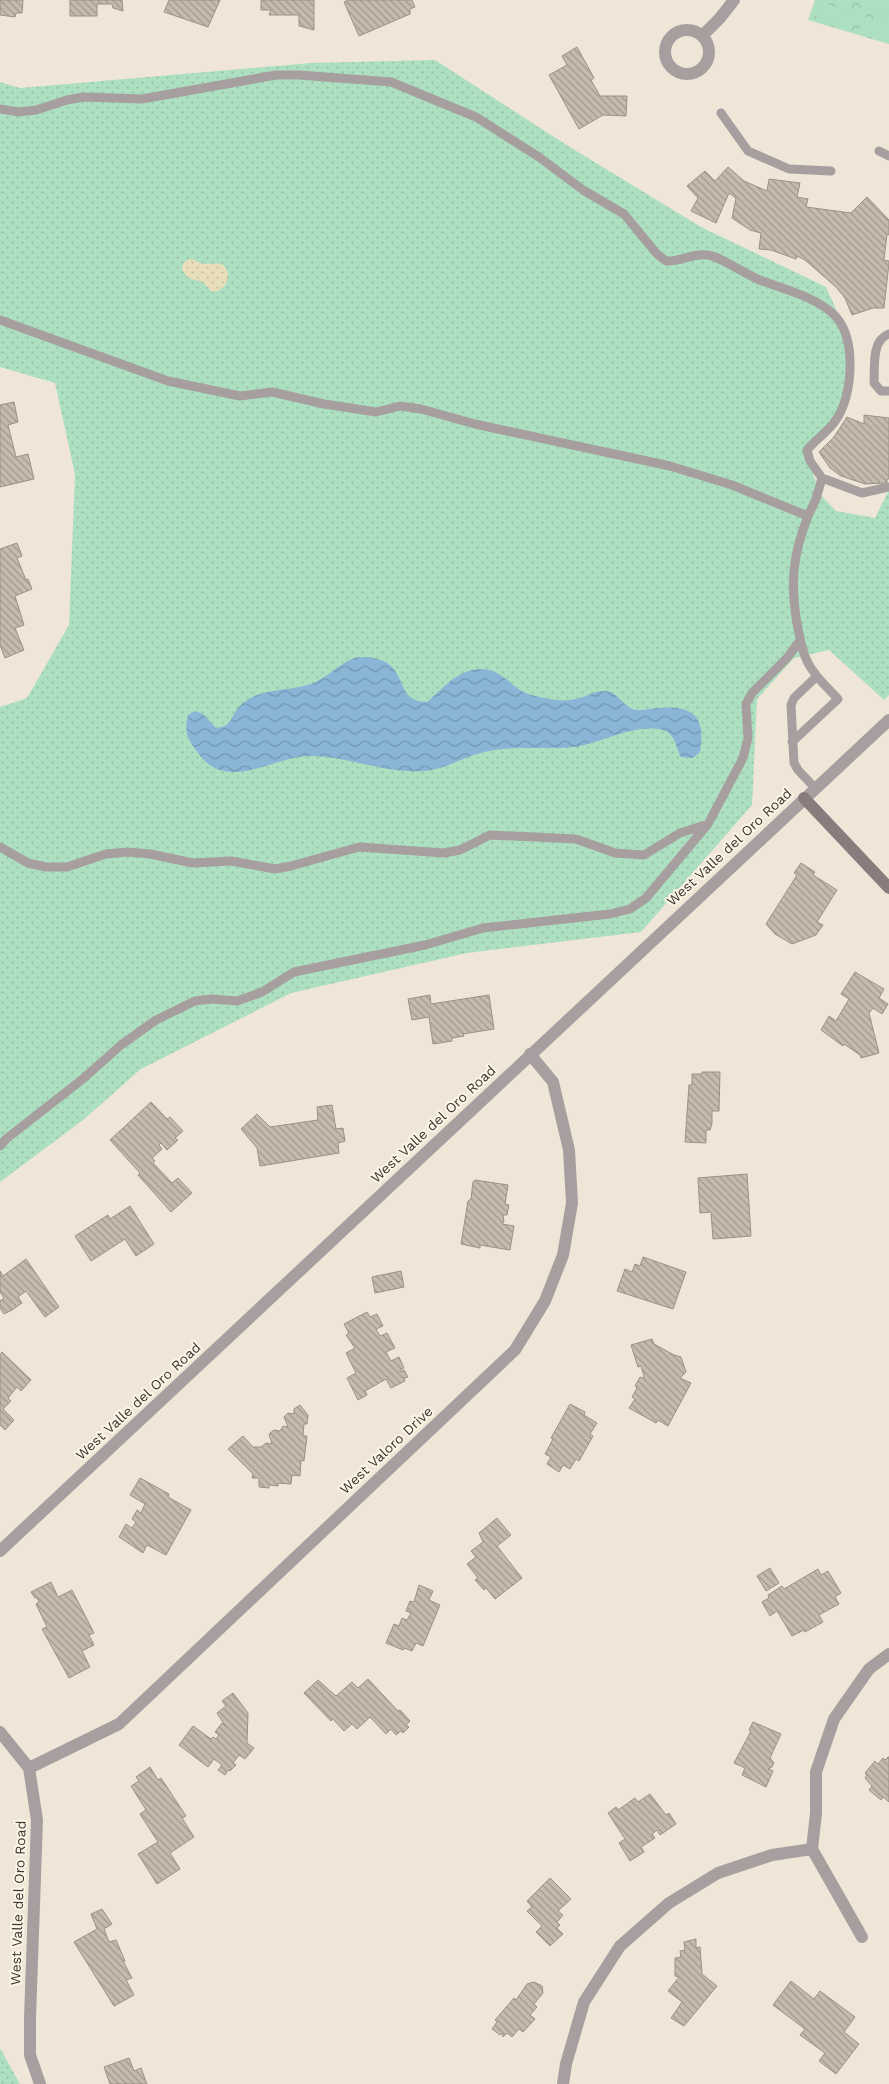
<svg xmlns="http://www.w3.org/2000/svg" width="889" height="2084" font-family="'Work Sans',sans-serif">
<defs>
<pattern id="grass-dots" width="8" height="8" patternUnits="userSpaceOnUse" patternTransform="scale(1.25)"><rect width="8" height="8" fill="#addfc1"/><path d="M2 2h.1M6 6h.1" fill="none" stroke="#96c0a6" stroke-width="1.8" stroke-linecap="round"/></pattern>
<pattern id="sand-dots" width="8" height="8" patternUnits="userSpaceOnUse" patternTransform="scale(1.25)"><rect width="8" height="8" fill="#e8deb9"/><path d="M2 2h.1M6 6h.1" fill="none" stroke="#c8bfa0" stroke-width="1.8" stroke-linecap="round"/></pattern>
<pattern id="park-crowns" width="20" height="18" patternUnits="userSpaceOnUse" patternTransform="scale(1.25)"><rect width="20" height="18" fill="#addfc1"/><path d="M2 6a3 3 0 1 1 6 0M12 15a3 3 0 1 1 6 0" fill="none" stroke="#96c0a6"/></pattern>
<pattern id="water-waves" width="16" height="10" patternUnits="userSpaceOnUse" patternTransform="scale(1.25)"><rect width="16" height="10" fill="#89b6d7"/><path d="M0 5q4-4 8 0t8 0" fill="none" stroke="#7195af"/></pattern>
<pattern id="building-back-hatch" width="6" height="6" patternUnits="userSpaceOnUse" patternTransform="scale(1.25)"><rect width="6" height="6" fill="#c5bbae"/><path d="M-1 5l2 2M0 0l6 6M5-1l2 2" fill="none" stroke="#a1998e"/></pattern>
</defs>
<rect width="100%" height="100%" fill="#efe6d8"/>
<path fill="url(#grass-dots)" d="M435,60L565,144L701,227L826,287L854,350L841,412L806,454L820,494L836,511L875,518L889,490V695L884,700L829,650L794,658L757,699L752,805L641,932L467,953L291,993L141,1069L83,1120L0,1182V707L27,698L69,625L75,474L55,383L0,367V82L20,88L311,63Z
M0,2048L20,2084H0Z"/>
<path fill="url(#sand-dots)" d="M189,259C195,259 198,263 204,264C216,265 223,259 228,273C228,284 223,291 212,292L203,282L188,278L182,269L183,263Z"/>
<path fill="url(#park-crowns)" d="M815,0H889V44L808,20Z"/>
<path fill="#addfc1" d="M869,0H889V16L866,9Z
M820,2L852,12L847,27L816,17Z
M863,16L889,24V40L859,30Z"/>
<path fill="url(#water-waves)" d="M369,657C377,659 385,660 391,666C405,679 400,702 427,702C445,687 456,670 481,669C498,669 507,681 520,690C527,695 541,697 549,699C559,701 570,701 579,698C588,696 596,690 605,691C619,692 624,709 637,710C644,711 652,708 660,708C694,705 706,718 700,752L693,758L681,757C676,748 675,733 663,730C633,723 603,743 574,747C544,750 513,745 484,752C463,757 444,770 423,771C385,774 348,756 310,756C273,756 227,794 198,753C187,738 184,733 188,715L196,711L204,715L216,728C234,727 230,714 242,704C261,687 288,692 311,684C327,678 339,664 354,658C358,657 365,657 369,657Z"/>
<path fill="url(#building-back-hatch)" stroke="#9b9285" d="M0,0H23L22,13H16L15,17L0,15Z
M70,0H122L123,11L113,8L112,4H97V16H70Z
M169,0H220L208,27L164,12Z
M261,0H314V30L299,26V15H269L271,10H261Z
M348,0H412L415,7L410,9V14L359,36L344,2Z
M577,47L594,78L591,80L600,96H627L626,116L603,115L579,129L549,75L567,65L562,56Z
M728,167L744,181L767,191L769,179L800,183L797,197L808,199L806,207L851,213L867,197L889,220V235L887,234L884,260L889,261V263L884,308H873L852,315L845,298L836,287L805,260L797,256L796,259L771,250L759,249L761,233L750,230L732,218L736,198L729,193L716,223L691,211L698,198L687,186L705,171L715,181Z
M14,402L18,422L8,425L16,457L28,454L34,479L0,487V405Z
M864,415L889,418V479H887V483L865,484L841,476L830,468L819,452L834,437L847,417L864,424Z
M17,543L22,556L17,558L26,580L28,579L32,589L15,596L24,625L15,628L24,650L5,658L0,645V549Z
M801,863L815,872L813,875L837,890L817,922L823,925L816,935L792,944L775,934L766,924L797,875L794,873Z
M855,972L884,989L879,998L888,1004L882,1014L873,1008L869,1013L879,1053L861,1058L860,1055L844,1044L843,1046L821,1030L829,1016L836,1021L849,999L841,994Z
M430,995L431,1004L489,995L494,1029L463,1034L464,1036L452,1038V1041L433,1044L429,1017L412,1020L408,999Z
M702,1072H720L719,1111H712V1124L710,1130H706V1143L685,1142L689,1085H692V1074H702Z
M151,1102L167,1119L170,1117L183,1131L175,1138L178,1140L167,1150L161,1143L159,1145L162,1149L152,1158L155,1161L153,1163L172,1183L178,1178L192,1193L171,1212L138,1175L140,1173L110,1140Z
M332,1105L336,1129L343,1128L345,1141L338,1143L339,1153L260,1166L257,1148L241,1129L257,1114L270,1127L318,1120L317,1107Z
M747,1174L751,1236L713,1239L711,1212L700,1213L698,1178Z
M475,1180L508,1185L505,1204L509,1205L507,1215H503L504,1222L502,1224L514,1226L510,1250L480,1245V1248L461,1244L468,1201L471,1199L473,1182Z
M130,1206L154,1244L136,1256L125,1239L91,1261L75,1236L108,1215L110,1219Z
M643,1257L686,1272L673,1309L617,1291L625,1269L632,1272L635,1264L640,1266Z
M26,1259L59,1307L45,1317L26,1291L18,1297L22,1303L12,1310L4,1314L0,1308V1301L4,1298L0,1292V1271L3,1276Z
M401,1271L404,1287L375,1293L372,1277Z
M367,1312L370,1317L377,1314L383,1326L376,1329L380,1336L387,1333L395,1348L386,1352L391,1361L399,1357L404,1368L400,1370V1372L404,1370L408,1377L404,1378L405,1381L391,1388L386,1379L365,1391L367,1395L358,1400L347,1378L356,1373L346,1353L355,1348L346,1335L349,1333L344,1324Z
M652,1339L654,1344L674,1355L681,1357L686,1372L680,1378L691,1383L668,1426L658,1420L656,1423L629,1408L635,1399L632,1397L637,1388L635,1386L640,1377L643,1378L644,1376L641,1366L638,1367L631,1345Z
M2,1352L31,1380L21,1391L17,1387L8,1398L11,1401L3,1409L14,1420L5,1430L0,1425V1355Z
M570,1404L585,1412L584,1415L597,1423L590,1434L593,1436L579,1461L576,1459L570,1469L563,1465L559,1472L547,1464L551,1457L545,1454L553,1439L551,1438Z
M300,1405L308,1415L307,1424H304L303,1436H307L304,1461L301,1460L300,1476L292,1475L291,1484L278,1483V1486L269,1485V1488L259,1487V1478H252L253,1474L228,1449L243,1436L253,1447H261L266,1443L272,1444L269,1434L274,1430L280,1431L283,1426L288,1427L284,1417L288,1413L294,1414V1409Z
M140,1478L169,1494L168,1497L191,1510L166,1555L147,1545L143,1553L119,1537L126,1524L132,1528L136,1522L132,1519L137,1510L141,1513L145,1504L130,1495Z
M497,1518L511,1535L497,1546L522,1578L495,1599L486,1588L484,1590L475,1580L478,1578L467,1564L476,1557L471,1551L483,1542L479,1533Z
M770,1568L779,1583L766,1591L757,1576Z
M818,1569L821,1575L828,1571L841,1593L835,1597L839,1604L819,1615L823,1622L805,1632L804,1630L792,1636L777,1611L770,1616L762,1602L769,1598L768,1595L782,1586L784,1589Z
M51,1582L58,1597L72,1590L94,1633L89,1635L94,1645L82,1651L90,1667L69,1678L42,1629L47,1627L36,1604L39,1602L37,1598H35L31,1592Z
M419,1585L433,1591L429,1600L440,1605L423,1646L416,1643L412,1651L404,1648L403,1650L386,1643L394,1624L399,1626L402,1618L407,1620L411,1613L406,1611L410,1601L414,1602Z
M368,1679L398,1711L400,1710L410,1721L406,1725L409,1727L403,1733L401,1731L396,1735L391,1729L386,1734L370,1717L357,1729L352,1724L344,1731L333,1719L331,1721L304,1693L318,1680L336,1696L352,1682L358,1688Z
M233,1693L248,1713L247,1743L254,1748L245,1759L239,1755L233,1763L236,1765L230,1771L228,1770L225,1775L218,1770L222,1765L214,1759L208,1767L179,1745L193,1726L211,1739L213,1737L216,1739L219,1735L215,1732L222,1723L226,1727L217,1713L226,1706L222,1701Z
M753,1722L781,1734L770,1758L774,1763L772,1767L768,1769L773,1771L766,1787L742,1775L745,1768L734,1763L751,1731L749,1730Z
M888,1757H889V1802L883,1797L881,1800L869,1790L872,1786L865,1778L867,1775L865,1773L875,1761L878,1764L883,1758L885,1760Z
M150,1767L158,1780L161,1778L186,1816L182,1818L194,1837L170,1853L180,1869L157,1884L138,1854L158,1842L140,1814L146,1810L131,1786L139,1781L136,1777Z
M650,1794L666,1815L669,1813L676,1824L660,1835L657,1830L652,1834L655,1838L641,1847L644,1852L630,1861L619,1843L625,1839L608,1813L616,1807L618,1810L635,1798L638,1802Z
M550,1878L571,1899L558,1911L563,1915L557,1922L560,1925L557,1928L563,1934L550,1946L536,1932L542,1926L527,1911L532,1907L527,1901Z
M102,1909L112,1924L104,1929L109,1942L116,1940L125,1961H123L132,1978L126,1980L134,1995L114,2006L74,1942L97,1929L91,1914Z
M696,1939V1948L700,1947L702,1974L717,1986L684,2026L671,2018L682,2002L668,1991L679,1977L675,1976V1958L681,1957L680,1951L685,1950L684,1942Z
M791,1981L814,1999L820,1991L855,2017L844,2032L859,2044L836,2074L819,2061L825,2053L800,2035L805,2029L773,2005Z
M534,1982L542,1986L543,1993L534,2004L537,2007L530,2015L535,2019L523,2032L519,2029L512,2037L507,2033L503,2037L502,2033L500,2035L492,2029L497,2022L495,2020L514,1998L516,2000L527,1984Z
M129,2058L134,2071L141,2068L147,2084H110L104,2067Z"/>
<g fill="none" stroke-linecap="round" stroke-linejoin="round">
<path stroke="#a79f9f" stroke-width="9" d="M0,109L19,112L36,110L67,100L84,97L142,99L276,75H299L391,82L476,117L539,157L583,190L624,214L657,254L666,261C680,262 693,253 707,255C720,256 746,275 762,281C784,289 822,299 837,318C856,341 853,396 836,420C828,432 816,439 807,450L810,461L822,478L816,499L808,516L732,485L670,466L475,424L421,409L400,406L376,412L324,404L272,392L240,396L168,381L0,320
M721,113L748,151L789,169L831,171
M879,151L889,156
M889,334C871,340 875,368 874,383L881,391H889
M822,478L862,493L889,487
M792,742L838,699C828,688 815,677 808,663C801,650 800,637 797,623C790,582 793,554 808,516
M815,788L798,770L794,763L791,705L794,698L817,676
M0,847L28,863L46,867H67L106,854L127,852L150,854L193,863L231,861L275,869L291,866L359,847L444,853L460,850L490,835L576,839L615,853L644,855L680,833L708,824
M0,1146L6,1139L84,1078L121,1045L156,1020L195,1001L212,999L237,1001L262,992L294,972L425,945L483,928L610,914L630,909L646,898L708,824L743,758L748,738L746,704L752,693L787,658L799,642"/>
<path stroke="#a79f9f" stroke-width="12" d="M665 52a22 22 0 1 1 44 0a22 22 0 1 1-44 0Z
M702,36L720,18L734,0
M0,1551L889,720
M0,1732L29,1768L37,1820L30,2018V2055L40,2084
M29,1768L119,1724L515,1350L545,1301L563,1255L572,1203L569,1150L553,1082L530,1054
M862,1937L812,1849L816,1813V1772L834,1719L869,1669L889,1654
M563,2084L566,2064L584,2002L620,1946L669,1903L718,1873L772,1855L812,1849"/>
<path stroke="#887c7d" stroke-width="12" d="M804,798L889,888"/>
</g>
<g text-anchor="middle" stroke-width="4" stroke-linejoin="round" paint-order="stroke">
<g font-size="14" fill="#3a3631" stroke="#fcf4e5">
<text transform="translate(729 847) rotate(-43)" y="5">West Valle del Oro Road</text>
<text transform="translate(433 1124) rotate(-43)" y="5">West Valle del Oro Road</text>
<text transform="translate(138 1401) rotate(-43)" y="5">West Valle del Oro Road</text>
<text transform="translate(386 1450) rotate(-43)" y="5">West Valoro Drive</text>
<text transform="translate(18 1903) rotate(-88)" y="5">West Valle del Oro Road</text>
</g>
</g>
</svg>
